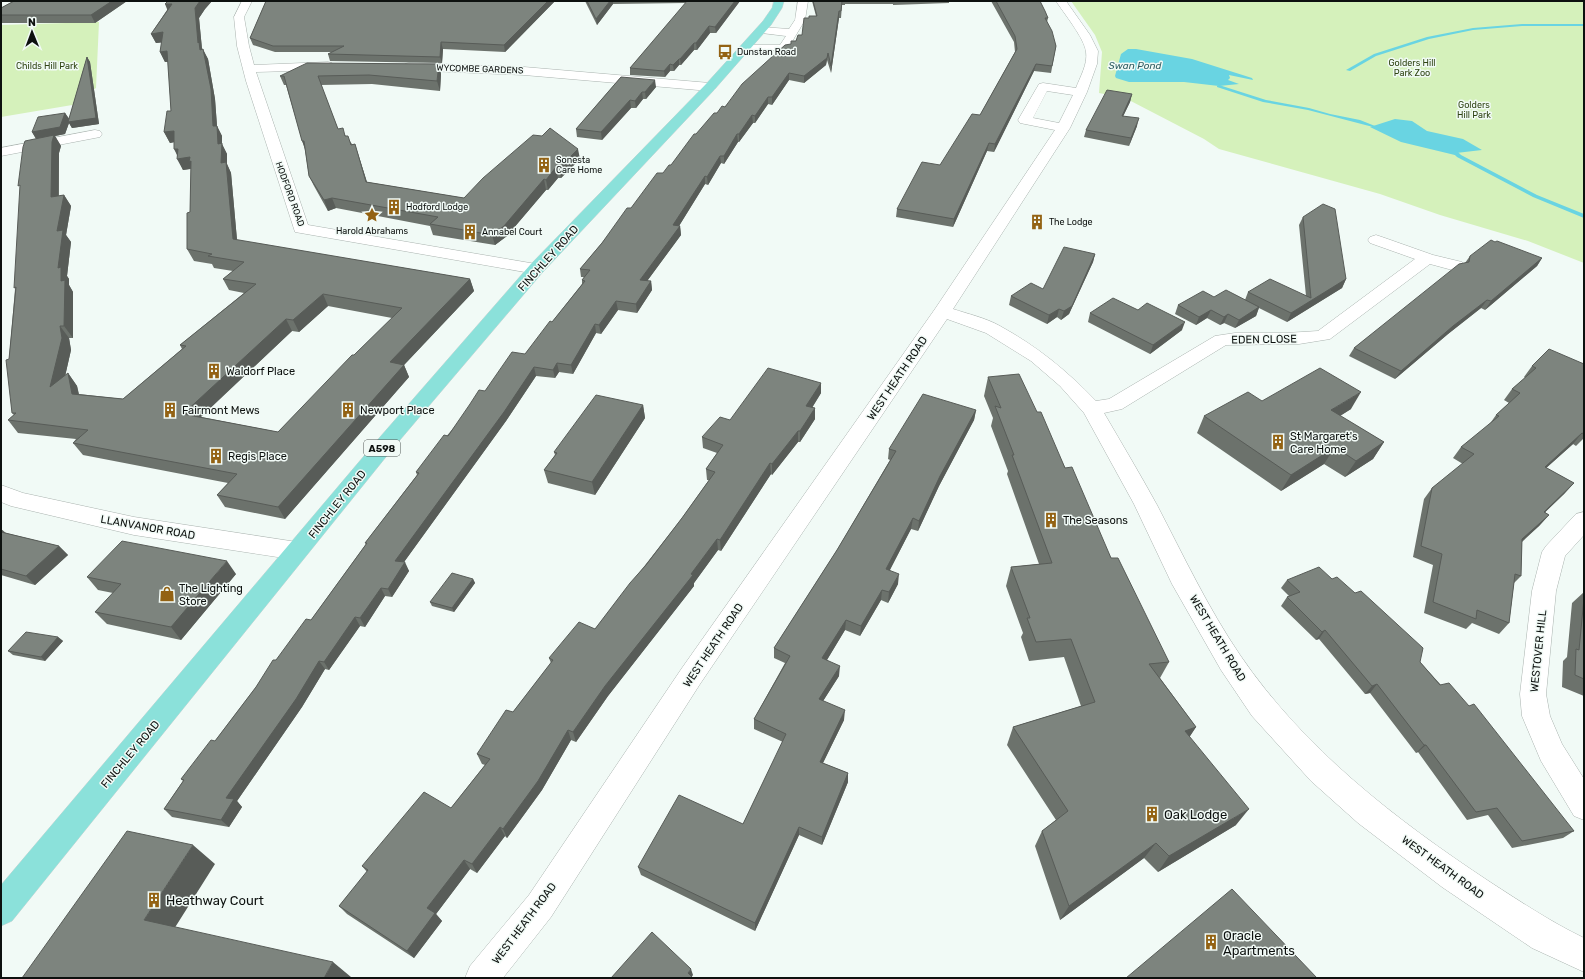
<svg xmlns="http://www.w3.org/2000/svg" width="1585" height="979" font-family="Rubik,sans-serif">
<rect width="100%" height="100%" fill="#f1faf6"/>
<path fill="#d5f1bb" d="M1071,1H1584V263L1528,241L1440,215L1380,194L1219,149L1204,139L1125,98L1099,93L1102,52L1095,35Z
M99,22L96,88L83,97L84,103L1,117V25Z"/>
<path fill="#69d4e2" d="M1128,49H1136L1192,59L1252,78L1253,80L1229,75L1230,78L1228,80L1239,84L1219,86L1184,82H1129L1116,78L1115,76L1121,54Z
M1395,119L1412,121L1427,131L1463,139L1482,150L1456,153L1459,156L1401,142L1370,127Z"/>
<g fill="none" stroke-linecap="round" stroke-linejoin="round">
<path fill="#69d4e2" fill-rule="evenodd" d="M1522,24H1584V26H1522L1473,30L1429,39L1376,56L1350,71L1346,70L1374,54L1427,37L1473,28Z
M1219,85L1266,100L1309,108L1330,114L1360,120L1375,126L1373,127L1308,110L1263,102L1217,87V86Z
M1454,152H1458L1461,155L1537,195L1584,214V218L1533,197L1457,157L1453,153Z"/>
<defs>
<path id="minor" d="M242,1H252L244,17L249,46L254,65L328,62L332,63L334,66L332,69L328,70L256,72L308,225L536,264L542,265L544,269L542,273L536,274L295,232L246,81L237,46L234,17Z
M798,1H808L805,20L787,50H741L739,48L741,46L745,45H780L786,36L761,33L755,30L761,27L789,29L795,20Z
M1056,1H1066L1090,35L1098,51L1097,64L1087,92L1070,128L953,309C968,314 986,318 1000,326C1038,347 1066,370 1096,401L1109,399L1215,336L1235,333H1286L1318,331L1415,259L1370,243L1368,240L1370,237L1376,235L1382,237L1433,255L1462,262L1464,266L1462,270L1456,271L1430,264L1330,339L1299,344L1226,345L1122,409L1104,413C1122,444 1140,474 1157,505C1183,555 1208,608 1240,655C1304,749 1396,820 1490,882C1521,902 1551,922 1584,938V972L1532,948L1442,887L1358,823L1311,781L1252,716L1221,670L1172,584L1134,504L1084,413L1060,386L1031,361L986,333L947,319L700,684L551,917L503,978H465L470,966L529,895L682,668L935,309L1055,130L1020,123L1018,120L1039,84L1043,83L1076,88C1080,77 1088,64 1086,52C1085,39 1063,12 1056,1ZM1047,91L1073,95L1059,123L1033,118Z
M409,63L524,67L710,83L714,84L716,87L714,90L710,91L524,75L405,70L403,67L405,64Z
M95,130L100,131L102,134L100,137L1,156V148Z
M1,485L23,493L134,517L297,542L305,545L309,551L305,557L297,560L134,535L11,506L1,502Z
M1584,512V535L1565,556L1556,591L1546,694L1550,716L1562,744L1584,779V820L1574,816L1541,761L1522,716L1520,694L1532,591L1542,552L1546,546L1576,514Z"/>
<path id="primary" d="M774,1H784L782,8L771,25L714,90L542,273L394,447L12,921L1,926V885L380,437L530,265L706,84L763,21L772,8Z"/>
</defs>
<use href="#minor" stroke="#aab3af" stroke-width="1"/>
<use href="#primary" stroke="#d3d4d4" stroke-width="1"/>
<use href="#minor" fill="#fff" fill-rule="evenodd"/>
<use href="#primary" fill="#8be1da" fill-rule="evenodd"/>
</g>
<path fill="#6c726c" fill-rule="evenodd" d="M1,1H127L95,23H1V8L14,1Z
M168,1H212L205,9L199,18L202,49L208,59L215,99L217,126L222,136V144L227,154V164L231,173L237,240L470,279L474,291L404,365L409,377L285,519L225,507L217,495L228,483L83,455L73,443L76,439L18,433L8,420L14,415L12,413L9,359L15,289L36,139L32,132L65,113L69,119L87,57L90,62L99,124L72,128L69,123L65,134L55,136L61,146L59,153V196L64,195L71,206L66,235L71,242L67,276L69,279V285L73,292V338H69L71,350L65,376L68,373L77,386L79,394L123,399L182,349L180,345L244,293L229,290L223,279L233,271L214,268L212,264L194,261L187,249L190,212L191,169L183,170L177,155L174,142L170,143L164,132L171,111L168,62H165L160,52L162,42L156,43L151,34L167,10ZM328,306L392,318L278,432L201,417L292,331L299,332Z
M266,1H555L505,52L443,49L442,63L330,61L328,54L332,52H275L253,45L250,38Z
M585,1H740L716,33H710L697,50H694L681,65H679L674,71H670L665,77L630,75V68L686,3L613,4L597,25Z
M812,1H949V3L893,5V4H845V5H842L841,18H839L831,73L827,60L826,65L804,83L789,80L772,105L768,104L755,123H753L739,142H738L724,164L721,163L708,185L705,184L679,226H680L681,235L647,281H651L652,290L637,313L618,310L601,334L596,333L573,374L559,372L555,378L536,376L506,421L404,562L409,571L392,597L385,596L365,627L360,626L329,670L325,669L302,707L237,801L242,807L229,827L172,817L164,809L183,781L181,779L215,741L256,687L276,660L311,620L366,544L365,543L417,475L416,472L485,391L525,354L552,322L582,284V280L584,277H581L580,269L631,208L671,165L696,134L791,44L796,41L802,35L809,18L816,16Z
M991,1H1040L1048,18L1047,22L1056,46L1051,73L1034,71L994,152L987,151L953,227L896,217L897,209L940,165L980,115L1015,52L1014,42Z
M439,64L441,74L440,91L372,84L321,85L338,129L346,136L352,144H355L367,182L464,198L580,159L561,178H558L548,190H546L507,236L495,245L433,235L430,226L336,208L328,211L314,186L309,176L305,150L286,85H284L280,76Z
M621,77L656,87L646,99H643L636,108H631L602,140L577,137L576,129Z
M1132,94L1130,102L1123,116L1137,126L1129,146L1084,137L1086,130Z
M1303,217L1346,279L1342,288L1287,322L1259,308L1256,316L1235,328L1224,323L1220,325L1207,318L1196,325L1175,314L1178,305L1214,297L1245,300L1248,292L1306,296L1299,225Z
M1095,254L1093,262L1069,314L1061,320L1057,317L1047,324L1009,305L1011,296L1043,289Z
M1470,256L1542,258L1537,266L1485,310L1481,308L1448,334L1395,379L1349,356L1354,348L1465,263Z
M1138,310L1182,330L1150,354L1088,322L1090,313Z
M1584,364V438L1576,446L1573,444L1546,468L1574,483L1564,494L1545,512L1549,515L1539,526L1522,542L1521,576L1514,583L1509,623L1499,634L1472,623L1466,629L1424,613L1433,565L1413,557L1424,499L1432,488L1463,464L1453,458L1461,447L1489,425L1496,415L1509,403L1504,400L1512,389L1525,378L1524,377L1532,366Z
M988,377L1037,412L1111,558L1169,662L1160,678L1196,727L1189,737L1236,825L1158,872L1144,858L1060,920L1035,846L1042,831L1056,820L1007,745L1013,727L1081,706L1064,657L1029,661L1021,637L1023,633L1006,586L1011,567L1039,564L1007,474L1008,471L991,426L993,418L984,396Z
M821,383V393L812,408L815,419L800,442H798L772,475L771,474L721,551L718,550L694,583V586L608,696L576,742L571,740L542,790L507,838L505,836L477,873L470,869L436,914L442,921L414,958L347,914L339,906L367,872L362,866L451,808L485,765L482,764L477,754L513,712L551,663L549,658L595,629L682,518L709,480H707L706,469L717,453L703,448L702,437L730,420Z
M1262,401L1351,409L1340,416L1384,442L1373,459L1345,477L1324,464L1281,491L1197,433L1204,416Z
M643,405L645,418L595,495L548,483L544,470L555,455L554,452Z
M976,410L974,420L939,486L918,531L911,529L890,570L898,584L888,603L881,600L860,636L845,630L827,660L839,676L823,701L844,720L823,763L848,773V782L822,845L799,835L755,931L641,875L638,867L743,824L783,742L754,729V719L785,663L774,658V648L837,550L890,460L888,459L889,449Z
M1,529L6,533L59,546L68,555L35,585L1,575Z
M236,574L181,640L107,624L95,612L113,593L98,590L87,577Z
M473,579L475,583L454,612L432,606L430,602Z
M1287,580L1420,662L1574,831L1563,838L1512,848L1488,815L1467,820L1418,752L1416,753L1370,693L1365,694L1319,639L1316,640L1281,606L1287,597L1289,596L1281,588Z
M1584,592V696L1562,687L1563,661L1567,657L1572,603Z
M58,637L63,641L45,661L13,655L8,651Z"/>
<path fill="#585c58" d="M112,1H127L95,23L91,15Z
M200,1H212L205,9L199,18L202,49L200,50L198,43L195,8Z
M548,1H555L505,52L504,45Z
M610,1H613V4L597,25L596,19Z
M735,1H740L716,33L715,27Z
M165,4H172L169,14Z
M839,11V18L831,73V66Z
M709,26L710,33L697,50L696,43Z
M163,32L168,42L156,43L151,34Z
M441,42L443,49L442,63L440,57Z
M694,43V50L681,65L680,59Z
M203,49L208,59L215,99L217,126L222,136V144L227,154V164L231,173L238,251L233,239L221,163L213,126Z
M167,51L172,61L165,62L160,52Z
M828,53L826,65L804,83V76Z
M87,57L90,62L99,124L72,128L69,123L65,134L55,136L61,146L59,153L58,208L51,197L37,140L32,132L65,113L70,120Z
M679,59V65L674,71L673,65Z
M439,64L441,74L440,91L437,81Z
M670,64V71L665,77L664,71Z
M1036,64L1034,71L994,152L995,144Z
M789,73V80L772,105V97Z
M655,80L656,87L646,99L645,92Z
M642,92L643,99L636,108L635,101Z
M1132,94L1130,102L1120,123L1122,116Z
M768,97V104L755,123V116Z
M630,100L631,108L602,140L601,132Z
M752,115L753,123L739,142V134Z
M1139,118L1137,126L1129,146L1131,138Z
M174,131L180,141L170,143L164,132Z
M737,134L738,142L724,164V156Z
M302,141H304L306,151Z
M989,143L987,151L953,227L954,219Z
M355,144L358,154L370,192L366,182Z
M174,149H178L190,157L195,168L183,170L177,159H179Z
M578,149L580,159L561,178L559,168Z
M720,156L721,163L708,185L707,177Z
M556,167L558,178L548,190L546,180Z
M705,176V184L674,234L673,225Z
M544,179L546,190L507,236L495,245L492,235Z
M64,195L71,206L66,235L71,242L67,276L69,279V285L73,292V338L64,326L61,281L58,268L57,231Z
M332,198L336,208L328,211L324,200Z
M680,226L681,235L642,288L640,280Z
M1095,254L1093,262L1069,314L1061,320L1064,311Z
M1542,258L1537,266L1485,310L1491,301Z
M470,279L474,291L404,365L409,377L285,519L278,507L390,362Z
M1346,279L1342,288L1287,322L1291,313Z
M651,281L652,290L637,313L636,304Z
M323,294L328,306L299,332L293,320Z
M1487,300L1481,308L1448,334L1395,379L1401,371L1453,326Z
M616,301L618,310L601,334L599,325Z
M1259,307L1256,316L1235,328L1239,320Z
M1059,309L1057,317L1047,324L1049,315Z
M1211,310L1207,318L1196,325L1199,317Z
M1228,314L1224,323L1220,325L1224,317Z
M286,319L292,331L191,426L183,414Z
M1185,322L1182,330L1150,354L1153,345Z
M595,324L596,333L573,374L571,365Z
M60,326L69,338L71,350L60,399L50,387Z
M557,363L559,372L555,378L553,370Z
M534,367L536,376L506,421L399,569L395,561Z
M68,373L77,386L81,406L72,394Z
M821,383V393L806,417V406Z
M1361,392L1351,409L1322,427L1331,410Z
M643,405L645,418L595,495L592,482Z
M815,408V419L800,442V431Z
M976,410L974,420L939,486L918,531L919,521L940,476Z
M798,431V442L772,475V464Z
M1582,433L1573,444L1535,478L1545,467Z
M1384,442L1373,459L1345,477L1356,461Z
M1335,447L1324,464L1281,491L1291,475Z
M770,463L771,474L721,551L720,540Z
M1574,483L1564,494L1534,523L1544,512Z
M1549,515L1539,526L1512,550L1522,539Z
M913,518L911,529L885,579L886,569Z
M1,529L10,538L1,535Z
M717,539L718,550L694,583V586L608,696L576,742L573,732L605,686L691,574Z
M59,546L68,555L35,585L26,576Z
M227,561L236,574L181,640L171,627Z
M405,562L409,571L392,597L388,589Z
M899,574L898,584L888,603L889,592Z
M473,579L475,583L454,612L452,608Z
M381,588L385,596L365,627L360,618Z
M882,590L881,600L860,636L861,626Z
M355,617L360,626L329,670L324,662Z
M846,620L845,630L822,668V658Z
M1325,630L1319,639L1316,640L1322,632Z
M58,637L63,641L45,661L41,657Z
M319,661L325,669L302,707L237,801L242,807L229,827L221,820L226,798Z
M840,666L839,676L818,709L819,699Z
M1377,684L1370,693L1365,694L1372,686Z
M845,710L844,720L819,771L820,762Z
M1196,727L1185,744V731Z
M568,730L571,740L542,790L507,838L503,829Z
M1424,745H1426L1418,752L1416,753Z
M848,773V782L822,845V837Z
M1249,809L1236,825L1158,872L1169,856Z
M500,827L505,836L477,873L472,864Z
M799,827V835L755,931V923Z
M1156,843L1144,858L1060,920L1069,906Z
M193,845L215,864L169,937L144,920Z
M464,860L470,869L436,914L442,921L414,958L407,951L427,908Z
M333,962L351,977V978H324Z
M691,969L693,975L691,978L688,973Z"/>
<path fill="#7d847e" stroke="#585c58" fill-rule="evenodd" d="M14,1H112L91,15H1V8Z
M168,1H200L195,8L198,43L199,42L200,50L203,49L211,89L213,126H217L218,144L222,143L221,163L226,162L233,239L470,279L390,362L404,365L278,507L217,495L237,474L73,443L88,430L8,420L16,413H12L6,360L9,359L16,287L14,288L20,185L18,186L23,147L25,141L54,135L52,142L51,197L64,195L57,231L63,230L58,268L61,267V281L65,280L64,326H60L62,338L50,387L68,373L72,394L123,399L186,346L180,345L256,284L223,279L244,262L208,256L212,254L187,249V213L190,212L191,161L189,162L190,157L177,159L178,149H174V131L164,132L167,111H171L167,51L160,52L163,32L151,34L172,4H165ZM323,294L402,308L354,355H352L278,432L183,414L286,319L293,320Z
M266,1H548L504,45L441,42L440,57L328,54L344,46H273L250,38Z
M587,1H610L596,19Z
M687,1H735L715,27L709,26L696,43H694L680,59H679L673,65L670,64L664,71L630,68Z
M813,1H842L841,11H839L831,66L828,53L827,58L804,76L789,73L772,97H768L755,116L752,115L739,134H737L724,156H720L707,177L705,176L673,225L680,226L640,280L651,281L636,304L616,301L599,325L595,324L571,365L557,363L553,370L534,367L504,412L395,561L405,562L388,589L381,588L360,618L355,617L324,662L319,661L296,699L226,798L234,799L221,820L164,809L184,780L181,779L211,740L215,741L256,687L273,660H276L306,619L311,620L367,543H365L419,473L416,472L444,435L448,436L470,404L479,390L485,391L512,352L525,354L550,321L552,322L585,281L582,280L590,270L580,269L602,243L627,208H631L657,173H663L669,165H671L694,134H696L714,113H717L722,106L725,107L742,84L785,45L791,44V41H796L798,35H802L804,18H809V16H817Z
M996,1H1040L1045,11L1048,18H1045L1052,31L1056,46L1052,66L1036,64L995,144L989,143L954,219L897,209L922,162L940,165L972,114L980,115L1017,49L1015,36Z
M87,57L96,118L68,122Z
M307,63L439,64L437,81L369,75L318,76L338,129L343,128L345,136H348L351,145L355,144L366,182L464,198L483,178L533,135L542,136L550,128L578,149L559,168L556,167L546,180L544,179L504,226L492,235L430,224L438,217L332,198L324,200L309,176L304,141H302L284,76H280Z
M621,77L655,80L645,92H642L635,101L630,100L601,132L576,129Z
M1107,90L1132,94L1122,116L1139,118L1131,138L1086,130Z
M65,113L60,127L32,132L38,117Z
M1323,204L1335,209L1346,279L1291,313L1248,292L1270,279L1311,298L1303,217Z
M1491,240L1495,242L1497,241L1542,258L1491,301L1487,300L1453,326L1401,371L1354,348L1459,264L1469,262L1470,256Z
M1064,247L1095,254L1072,306L1064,311L1059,309L1049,315L1011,296L1031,283L1043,289Z
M1226,290L1259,307L1239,320L1228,314L1224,317L1211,310L1199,317L1178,305L1203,291L1214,297Z
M1113,298L1138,310L1147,303L1185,322L1153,345L1090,313Z
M1549,349L1584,364V434L1582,433L1545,467L1574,483L1544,512L1549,515L1522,539L1521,576L1515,574L1509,623L1477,610L1476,619L1433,602L1442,554L1421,546L1432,488L1474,454L1461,447L1499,416L1496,415L1520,393L1512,389L1536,368L1532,366Z
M768,368L821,383L806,406L815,408L800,431H798L772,464L770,463L720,540L717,539L691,574L693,575L605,686L573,732L568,730L538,781L503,829L500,827L472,864L464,860L427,908L435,913L407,951L339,906L368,870L362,866L424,792L451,808L490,759L477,754L506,710L513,712L553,660L549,658L579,622L595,629L630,583L646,565L682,518L715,472L706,469L723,445L702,437L720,417L730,420Z
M1320,368L1361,392L1331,410L1384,442L1356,461L1335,447L1291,475L1204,416L1248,392L1262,401Z
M1019,374L1037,412H1041L1065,468L1072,467L1111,558H1118L1169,662L1149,664L1196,727L1185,731L1249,809L1169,856L1156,843L1069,906L1042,831L1068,811L1013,727L1095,702L1071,639L1036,642L1027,618H1030L1011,567L1052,563L1012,455H1014L995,406L1001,408L988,377Z
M923,394L976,410L940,476L919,521L913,518L886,569L899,574L889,592L882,590L861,626L846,620L822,658L840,666L819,699L845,710L820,762L848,773L822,837L799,827L755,923L638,867L679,795L743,824L786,734L754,719L790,656L774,648L837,550L896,451L889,449Z
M596,395L643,405L592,482L544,470L557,453L554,452Z
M1,532L59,546L26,576L1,569Z
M122,541L227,561L171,627L95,612L121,584L87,577Z
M1319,567L1332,579L1337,577L1355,593L1361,591L1423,648L1420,662L1440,685L1449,683L1469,706L1474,704L1574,831L1522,841L1497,808L1476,812L1426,745H1424L1377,684L1372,686L1325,630L1322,632L1287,597L1300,592L1287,580Z
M452,573L473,579L452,608L430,602Z
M1584,598V679L1575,675L1576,649L1579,650Z
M26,632L58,637L41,657L8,651Z
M127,831L193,845L144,920L333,962L324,978H22Z
M1232,889L1317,978H1126Z
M652,932L691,969L688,973L693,978H611Z"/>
<defs>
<symbol id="bus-bare" viewBox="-9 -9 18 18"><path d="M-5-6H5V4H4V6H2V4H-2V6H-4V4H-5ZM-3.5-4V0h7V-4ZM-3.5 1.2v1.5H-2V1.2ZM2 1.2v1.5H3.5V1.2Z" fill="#936213" stroke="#f1faf6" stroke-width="2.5" paint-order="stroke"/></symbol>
<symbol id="building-bare" viewBox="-9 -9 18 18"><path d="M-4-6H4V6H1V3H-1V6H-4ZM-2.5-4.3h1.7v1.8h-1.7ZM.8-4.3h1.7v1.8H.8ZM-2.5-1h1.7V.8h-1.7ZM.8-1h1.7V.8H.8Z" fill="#936213" stroke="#f1faf6" stroke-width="2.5" paint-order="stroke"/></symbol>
<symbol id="sight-bare" viewBox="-9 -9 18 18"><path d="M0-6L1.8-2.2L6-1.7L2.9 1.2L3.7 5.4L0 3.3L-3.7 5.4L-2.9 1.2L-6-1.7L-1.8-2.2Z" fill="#936213" stroke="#f1faf6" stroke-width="2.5" paint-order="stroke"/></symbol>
<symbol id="shop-bare" viewBox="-9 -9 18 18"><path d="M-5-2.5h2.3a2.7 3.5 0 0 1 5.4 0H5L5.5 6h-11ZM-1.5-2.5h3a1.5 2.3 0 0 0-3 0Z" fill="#936213" stroke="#f1faf6" stroke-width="2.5" paint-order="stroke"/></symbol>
</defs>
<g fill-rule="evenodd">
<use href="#bus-bare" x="714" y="41" width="22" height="22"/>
<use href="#building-bare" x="533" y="154" width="22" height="22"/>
<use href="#building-bare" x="383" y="196" width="22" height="22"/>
<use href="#sight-bare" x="361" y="204" width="22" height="22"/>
<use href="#building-bare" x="1026" y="211" width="22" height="22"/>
<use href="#building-bare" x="459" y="221" width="22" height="22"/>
<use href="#building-bare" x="203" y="360" width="22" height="22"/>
<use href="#building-bare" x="159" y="399" width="22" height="22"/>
<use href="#building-bare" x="337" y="399" width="22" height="22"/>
<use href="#building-bare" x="1267" y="431" width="22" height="22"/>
<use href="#building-bare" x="205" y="445" width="22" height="22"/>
<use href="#building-bare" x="1040" y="509" width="22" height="22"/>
<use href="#shop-bare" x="156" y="583" width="22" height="22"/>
<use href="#building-bare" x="1141" y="803" width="22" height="22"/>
<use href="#building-bare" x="143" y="889" width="22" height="22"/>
<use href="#building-bare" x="1200" y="931" width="22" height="22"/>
</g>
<g text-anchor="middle" stroke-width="3" stroke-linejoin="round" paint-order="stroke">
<g font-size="9" fill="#0d110f" stroke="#f1faf6" text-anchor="start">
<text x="737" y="55">Dunstan Road</text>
<text x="556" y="163">Sonesta<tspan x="556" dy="10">Care Home</tspan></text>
<text x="406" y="210">Hodford Lodge</text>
<text x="1049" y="225">The Lodge</text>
<text x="372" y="234" text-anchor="middle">Harold Abrahams</text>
<text x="482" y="235">Annabel Court</text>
</g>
<g font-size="9" fill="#2f4413" stroke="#f1faf6">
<text x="1412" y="66">Golders Hill<tspan x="1412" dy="10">Park Zoo</tspan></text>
<text x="47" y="69">Childs Hill Park</text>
<text x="1474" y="108">Golders<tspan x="1474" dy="10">Hill Park</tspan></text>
</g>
<g font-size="9" fill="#0d110f" stroke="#f1faf6">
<text transform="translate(480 69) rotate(2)" y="3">WYCOMBE GARDENS</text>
<text transform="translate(290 194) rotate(70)" y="3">HODFORD ROAD</text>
</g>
<g font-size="10" font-style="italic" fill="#2c5b61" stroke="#f1faf6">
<text x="1135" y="69">Swan Pond</text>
</g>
<rect fill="#f1faf6" stroke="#515754" stroke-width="1" x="364" y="440" width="36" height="16" rx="3"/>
<g font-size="10" font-weight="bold" fill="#0d110f">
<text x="382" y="452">A598</text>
</g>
<g font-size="11" fill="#0d110f" stroke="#f1faf6">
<text transform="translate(548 258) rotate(-48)" y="4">FINCHLEY ROAD</text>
<text transform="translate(1264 339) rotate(-1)" y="4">EDEN CLOSE</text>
<text transform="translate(897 378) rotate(-56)" y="4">WEST HEATH ROAD</text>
<text transform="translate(337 504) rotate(-51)" y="4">FINCHLEY ROAD</text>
<text transform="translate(148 527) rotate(10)" y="4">LLANVANOR ROAD</text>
<text transform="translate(1218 638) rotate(59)" y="4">WEST HEATH ROAD</text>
<text transform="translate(713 645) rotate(-56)" y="4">WEST HEATH ROAD</text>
<text transform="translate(1538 651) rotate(-84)" y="4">WESTOVER HILL</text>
<text transform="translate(130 754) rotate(-50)" y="4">FINCHLEY ROAD</text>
<text transform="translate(1443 867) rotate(36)" y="4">WEST HEATH ROAD</text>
<text transform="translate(524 923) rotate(-53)" y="4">WEST HEATH ROAD</text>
</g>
<g font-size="11" fill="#0d110f" stroke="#f1faf6" text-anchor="start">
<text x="226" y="375">Waldorf Place</text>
<text x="182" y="414">Fairmont Mews</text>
<text x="360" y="414">Newport Place</text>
<text x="1290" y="440">St Margaret's<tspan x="1290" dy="13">Care Home</tspan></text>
<text x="228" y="460">Regis Place</text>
<text x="1063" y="524">The Seasons</text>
<text x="179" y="592">The Lighting<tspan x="179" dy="13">Store</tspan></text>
</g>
<g font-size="13" fill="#0d110f" stroke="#f1faf6" text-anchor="start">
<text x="1164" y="819">Oak Lodge</text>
<text x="166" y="905">Heathway Court</text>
<text x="1223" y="940">Oracle<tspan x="1223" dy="15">Apartments</tspan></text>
</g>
</g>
<rect width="1585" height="979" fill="none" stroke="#0d110f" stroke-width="4"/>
<g transform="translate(32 32) rotate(359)" stroke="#f1faf6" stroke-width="3" paint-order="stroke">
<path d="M0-3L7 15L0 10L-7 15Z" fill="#0d110f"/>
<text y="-6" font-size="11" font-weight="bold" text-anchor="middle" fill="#0d110f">N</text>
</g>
</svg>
